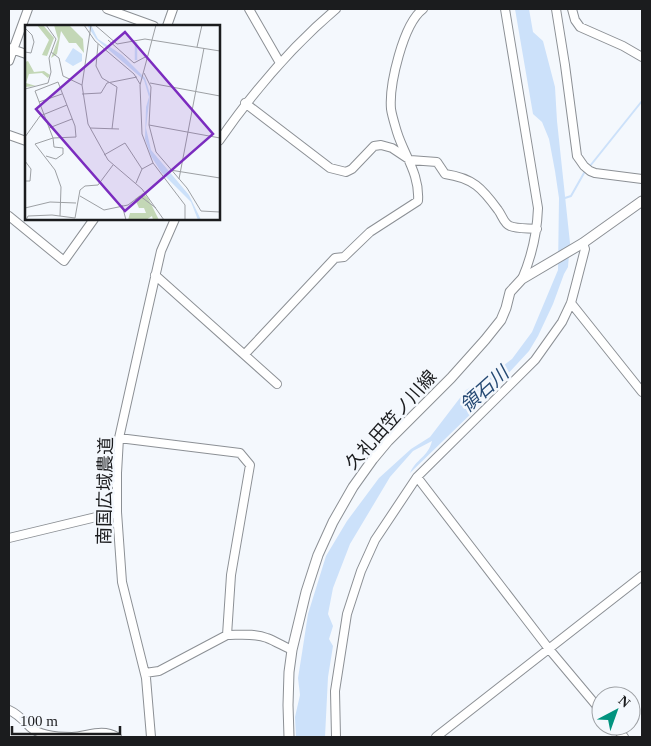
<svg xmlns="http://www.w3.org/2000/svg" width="651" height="746" font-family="'Times New Roman','Noto Sans JP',serif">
<rect width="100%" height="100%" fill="#f4f8fd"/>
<path fill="#cce1fa" d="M515,9H529L533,32L543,41L555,87L557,121L570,243L568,267L564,274L553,304L538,336L529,351L505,377L491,386L479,399L480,405L410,473C416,459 428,457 432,441L413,451L390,477L350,544L333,588L328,614L333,626L329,639L333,646L328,677L325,737H296L295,717L300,695L298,678L302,653L308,614L326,556L347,521L379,478L411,449L430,437L466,390L490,376L512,359L532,332L558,270L559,198L555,171L549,139L542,122L533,114Z"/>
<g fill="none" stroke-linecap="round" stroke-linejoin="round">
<path stroke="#cce1fa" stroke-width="2" d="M590,166L642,101
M565,198L571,196L584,173"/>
<defs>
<path id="minor" d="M107,9L154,26
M249,9L280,63
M505,9L538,208C537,234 532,256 522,279
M556,9L565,65L577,156L584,166L590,171L595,173L642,179
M572,9L575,20L580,27L623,46L642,57
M167,26L173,9
M9,48L26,54
M9,61L28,9
M245,103L330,168L346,172L352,169L374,146L381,145L392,148L410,160L437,162L445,174C473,178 482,188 498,210C502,215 504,224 510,226C517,229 529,228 537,229
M9,135L26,141
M219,141C253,92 290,48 336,9
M9,216L64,261L94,219
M155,275L277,384
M571,303L642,392
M245,354L335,258L344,257L370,232L418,201C420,174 404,155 397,132C395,125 392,116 391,109C389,85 403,24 423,9
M119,438L240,453L250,465L231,575L227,635C239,635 255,633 267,638C275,641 283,646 292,650
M417,477L549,649L601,711
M9,538L117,512
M145,673L159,671L227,635
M9,710C18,714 23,720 30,727C40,736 59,737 72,737C88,736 102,728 117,737
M614,726L624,737
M151,737L146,678L122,582L117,512V473L119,438L144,326L161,251L175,219
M336,737L335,691L347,614L361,571L375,540L417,477L535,360L562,322L571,303L576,284L585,249L583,243
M436,737L642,576"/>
<path id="major" d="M289,737L288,705L289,672L292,650L306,592L318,555L333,522L353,487L373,459L388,441L451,378L485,340L501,320L506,308L510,292L522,279L583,243L642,201"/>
</defs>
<use href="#minor" stroke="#8c9095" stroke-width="10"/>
<use href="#major" stroke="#8c9095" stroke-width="11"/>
<use href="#minor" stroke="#fff" stroke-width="8"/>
<use href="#major" stroke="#fff" stroke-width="9"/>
</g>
<g text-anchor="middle" stroke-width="5" stroke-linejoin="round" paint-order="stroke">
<g font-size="18" fill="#1b1c1e" stroke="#f4f8fd">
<text transform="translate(391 420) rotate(-48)" y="6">久礼田笠ノ川線</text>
<text transform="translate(105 491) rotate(-89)" y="6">南国広域農道</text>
</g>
<g font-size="19" font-style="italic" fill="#264a74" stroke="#f4f8fd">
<text transform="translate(484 389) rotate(-42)" y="7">領石川</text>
</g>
</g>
<g transform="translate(25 25)">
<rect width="195" height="195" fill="#f4f8fd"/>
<path d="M12,0H18L29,13L22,31L17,30L24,15ZM29,0H44L58,14L59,28L51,18H44L36,6L32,29L26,33L33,14ZM3,36L9,47L19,46L25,50L23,53L17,48L4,49L1,58L11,61L0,62V37ZM118,168L123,173L134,195H128L127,191L121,195H103L105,188H121L119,183H114L110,174Z" fill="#c3d7b6"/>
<path d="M62,0H66L73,14L97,30L120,53L125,69L121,103L126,125L164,170L176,195H173L166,177L136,147L126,131L120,114L121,82L124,72L119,55L71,14ZM48,23L57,29V36L48,41L40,36Z" fill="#cce1fa"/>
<path fill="none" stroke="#cce1fa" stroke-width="2.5" d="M111,17V35"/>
<path fill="none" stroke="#9da0a4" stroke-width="1" d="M21,0L31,14L24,33L26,47M59,0L70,16L109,49L115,59M66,0L57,60L63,99L83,135L117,164L139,195M70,0L92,19L120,14L195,26M131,0L115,60L117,109L128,138L160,180V195M0,3L7,10L9,17L6,28L0,27M83,15L109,38L122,31M73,19L71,41L77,53L92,62L87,104M172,22L177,0M26,27L34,33L38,51L57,60M119,48L126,62L124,100L131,127L162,163L176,186L195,187M33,57L50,101L51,112L28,113L10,66ZM125,58L195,71M0,64L23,58L26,47M57,69L76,68L82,58L112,52M14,77L37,69M124,100L195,113M24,103L47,94M65,103L94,104M0,112L15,91L42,80M79,130L100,118L117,144L128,138M21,131L31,134L38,129V123L29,122L28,113L10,119L30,145L36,162L35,191M0,136L6,144L5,156H0M145,145L195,153M154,154L179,23M111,158L117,144M55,171L79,185L103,180L115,171L131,183M97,180L101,195M0,183L25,177L51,178M1,195L3,191L27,190L50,193L55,165L60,161L73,160L88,140"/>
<path fill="#7b2cbf" fill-opacity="0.15" stroke="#7b2cbf" stroke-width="2.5" d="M100,7L188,109L100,186L11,84Z"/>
<rect width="195" height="195" fill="none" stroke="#1b1c1e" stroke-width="2.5"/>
</g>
<rect width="651" height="746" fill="none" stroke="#1b1c1e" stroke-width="20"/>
<g transform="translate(616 711) rotate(41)"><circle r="24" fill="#f4f8fd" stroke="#9da0a4"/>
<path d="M0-4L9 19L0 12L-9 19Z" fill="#01937f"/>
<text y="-8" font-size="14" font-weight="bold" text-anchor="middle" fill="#1b1c1e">N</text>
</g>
<path d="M12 726v8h108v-8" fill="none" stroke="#1b1c1e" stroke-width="2.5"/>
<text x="20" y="726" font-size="15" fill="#1b1c1e" stroke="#f4f8fd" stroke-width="4" paint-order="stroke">100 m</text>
</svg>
